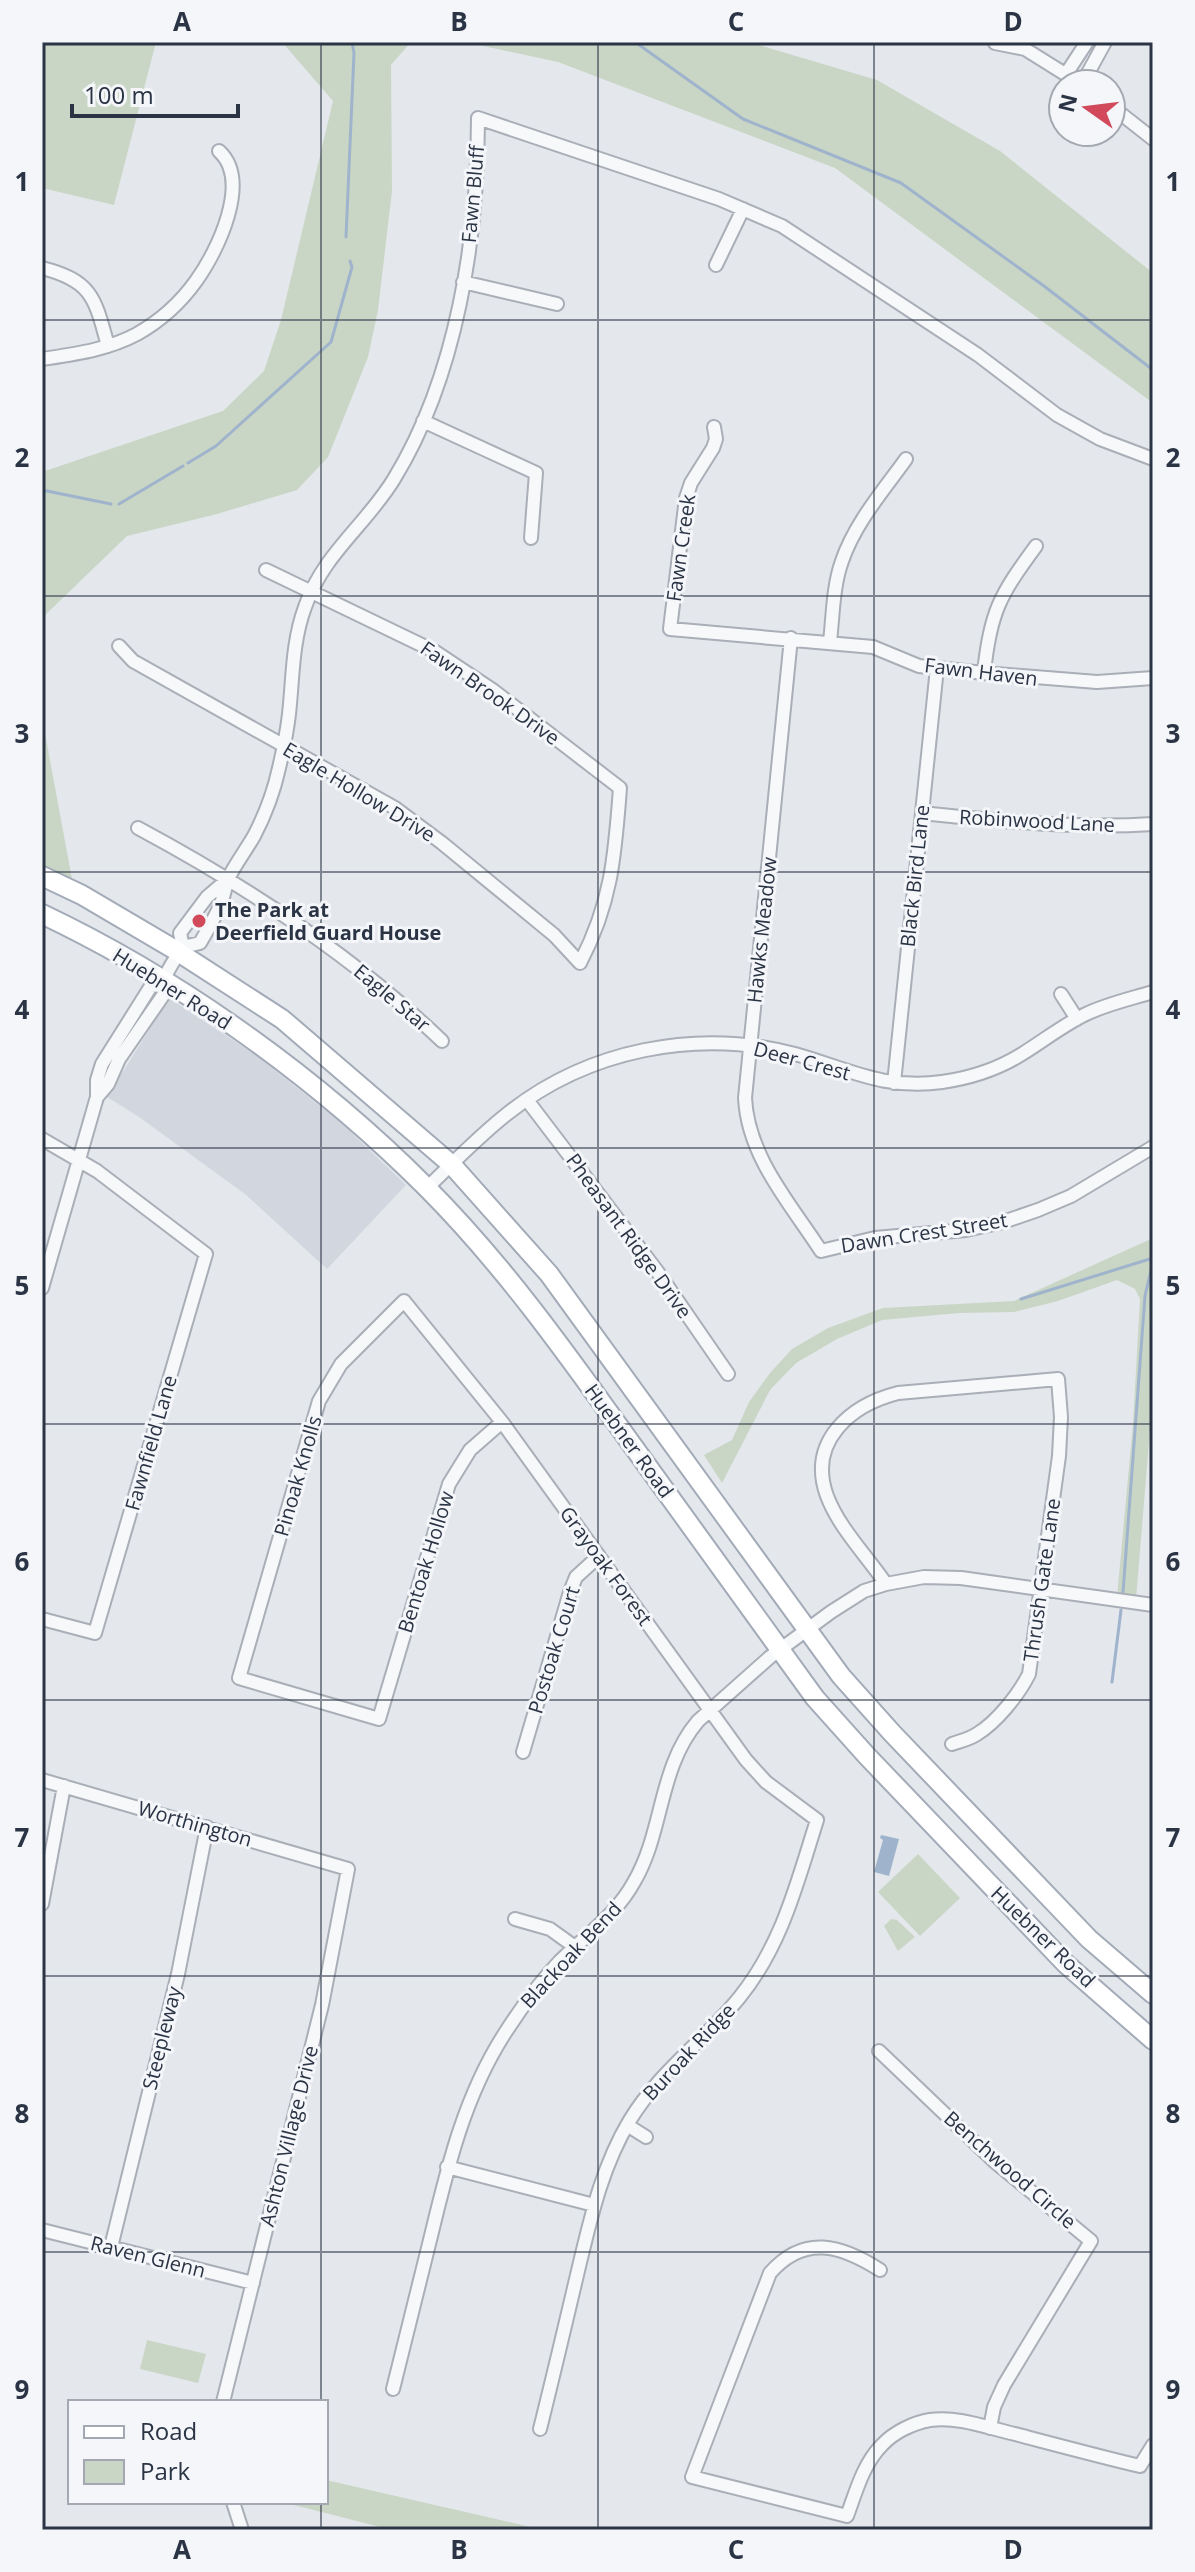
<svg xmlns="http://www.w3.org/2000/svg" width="1195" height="2572" font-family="'Open Sans',sans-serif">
<rect width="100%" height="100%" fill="#e4e7ec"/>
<path fill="#d2d6de" d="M169,998L257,1056L340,1122L406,1185L327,1269L245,1194L139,1117L107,1097Z"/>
<path fill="#c9d6c5" d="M42,42H156L114,205L42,188Z
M282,42H411L391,65L392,191L378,310L368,357L328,457L297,490L217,514L127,536L42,618V472L223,411L264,371L281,320L333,101Z
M465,42H748L877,80L1000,151L1153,273V403L835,168L558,62Z
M42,717L72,879L42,864Z
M1153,1238V1394L1136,1599L1117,1597L1133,1424L1140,1299L1135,1289L1117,1280L1058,1301L1014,1312L959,1313L882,1320L837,1339L796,1363L770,1390L722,1483L704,1455L732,1440L749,1402L770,1373L792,1349L828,1328L883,1308L1014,1301Z
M918,1854L960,1898L920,1936L878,1892Z
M891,1919L897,1920L915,1937L898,1951L884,1926Z
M147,2340L206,2354L198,2383L140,2369Z
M326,2480L544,2530H392L282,2502H326Z"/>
<path fill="#9fb4cc" d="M881,1835L899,1839L889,1876L874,1872L883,1840L880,1838Z"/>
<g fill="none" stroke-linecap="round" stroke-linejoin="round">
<path stroke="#9fb4cc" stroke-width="3" d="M635,42L743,119L901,183L1044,286L1153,370
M346,237L354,53L352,42
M188,463L216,446L331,342L352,267L350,261
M42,490L111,504
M119,504L183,466
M1021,1299L1153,1258
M1123,1592L1145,1296L1153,1262
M1112,1682L1121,1610"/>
<defs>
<path id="minor" d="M995,43L1025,49L1081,84
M1066,74L1087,42
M1082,84L1105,42
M1111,106L1153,139
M716,265L743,209
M42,268C93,281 95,299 108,346
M463,282L557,304
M42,359C75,354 107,350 137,334C160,321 181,302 196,281C217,252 252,181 219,151
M423,421L536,473L531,538
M714,427L716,439L713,448L691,483L686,498L670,629L873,647L919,666L984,673L1097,682L1153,678
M791,638L745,1098C748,1157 790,1203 821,1251L875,1238L966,1230L1003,1222L1038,1210L1071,1196L1153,1147
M830,642C833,615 833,586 842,561C855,523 883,491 906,459
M119,646L133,661L395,808L442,843L554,935L580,963C612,902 615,854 620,788L494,691L434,651L266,570
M984,673C990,612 1000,595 1036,546
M922,813C1001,821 1073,829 1153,824
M138,828C248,887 352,955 442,1041
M183,947L180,933L207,897L228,879
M1061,994L1077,1019
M894,1083L937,668
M97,1097L108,1084L119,1059L164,994C160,978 174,961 183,947L200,943C207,931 214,919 220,906C224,897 225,886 229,877C236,863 246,850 254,836C265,815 274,791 279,768C283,751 287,732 289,714C293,678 292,642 305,607C323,554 366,525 394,479C457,376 478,237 478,118L719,199L782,226L978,355L1057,415L1100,439L1153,459
M527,1100L657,1271L728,1374
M42,1139L97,1171L206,1254L95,1633L42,1619
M427,1188C453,1163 479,1136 507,1114C587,1050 696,1028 795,1054C848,1069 884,1090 942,1082C970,1078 998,1069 1022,1054C1043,1041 1062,1026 1084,1015C1106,1004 1130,999 1153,992
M42,1288L97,1097V1080L102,1064L151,986L162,985
M502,1422L470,1450L449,1484L379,1719L239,1678L319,1401L341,1364L404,1301L502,1422L746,1760L766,1782L817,1820C797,1883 782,1945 739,1998C705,2040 659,2072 630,2120C601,2168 590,2221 577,2275C565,2326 553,2377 540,2429
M886,1584C867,1556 839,1528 827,1496C807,1441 851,1405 898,1393L1058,1379L1061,1417L1059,1456L1029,1674C1019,1694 997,1722 977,1734C970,1739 960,1741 952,1744
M523,1752L570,1592L576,1577L599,1556
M42,1780L348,1869L322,2005L223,2402
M42,1904L64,1786
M515,1919L550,1929L575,1947
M879,2051L994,2161L1091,2241L1004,2385L994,2407L990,2428
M627,2125L646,2137
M447,2167L594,2205
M42,2230L253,2283
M111,2247L178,1974L207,1827
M880,2270C841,2245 804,2234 770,2273L692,2477L847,2516C856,2492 863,2464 882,2445C894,2432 913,2423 930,2420C959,2416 988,2428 1015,2434C1057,2445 1098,2456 1140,2466L1153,2445
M393,2389C406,2338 418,2287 431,2236C448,2165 465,2095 505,2033C521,2008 539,1983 560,1961C586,1935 616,1915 634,1882C664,1831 658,1768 698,1721L770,1657L831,1612L864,1591L886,1584L924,1577L961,1578L1153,1605
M233,2502L242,2530"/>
<path id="primary" d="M42,876L82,895L172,948L282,1019L452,1165L549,1274L841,1676L892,1733L1089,1939L1153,1994
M42,914C181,980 317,1078 426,1187C503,1264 567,1354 630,1442C692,1527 753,1613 815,1698L867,1756L1066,1964L1153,2040"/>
</defs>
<use href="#minor" stroke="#a9aeb7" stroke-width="16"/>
<use href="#primary" stroke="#a3abb8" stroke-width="22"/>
<use href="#minor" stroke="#f7f8fa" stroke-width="12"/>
<use href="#primary" stroke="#fff" stroke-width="18"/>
</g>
<path fill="none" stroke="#2b3445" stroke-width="2" stroke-opacity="0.55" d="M321,42V2402M598,42V2530M874,42V2530M42,320H1153M42,596H1153M42,872H1153M42,1148H1153M42,1424H1153M42,1700H1153M42,1976H1153M42,2252H1153M321,2502V2530"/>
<circle fill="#d1495b" stroke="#f4f6f9" stroke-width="3" cx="199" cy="921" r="8"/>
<g text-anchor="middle" stroke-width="6" stroke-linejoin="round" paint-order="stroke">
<g font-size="20" fill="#2b3445" stroke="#f4f6f9">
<text transform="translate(473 194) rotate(-85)" y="7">Fawn Bluff</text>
<text transform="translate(681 548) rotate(-82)" y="7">Fawn Creek</text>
<text transform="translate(981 672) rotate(7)" y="7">Fawn Haven</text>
<text transform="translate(490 693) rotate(35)" y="7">Fawn Brook Drive</text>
<text transform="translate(359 792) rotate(31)" y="7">Eagle Hollow Drive</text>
<text transform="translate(1037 821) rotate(3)" y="7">Robinwood Lane</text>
<text transform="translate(915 876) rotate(-84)" y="7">Black Bird Lane</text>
<text transform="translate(762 930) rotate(-84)" y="7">Hawks Meadow</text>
<text transform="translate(172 989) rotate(32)" y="7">Huebner Road</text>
<text transform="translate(392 998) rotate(40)" y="7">Eagle Star</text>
<text transform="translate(802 1061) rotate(15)" y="7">Deer Crest</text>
<text transform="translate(924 1233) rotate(-9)" y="7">Dawn Crest Street</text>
<text transform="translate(629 1236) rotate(54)" y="7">Pheasant Ridge Drive</text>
<text transform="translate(629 1441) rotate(54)" y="7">Huebner Road</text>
<text transform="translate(151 1443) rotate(-74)" y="7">Fawnfield Lane</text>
<text transform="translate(298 1476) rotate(-74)" y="7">Pinoak Knolls</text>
<text transform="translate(426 1562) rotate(-73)" y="7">Bentoak Hollow</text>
<text transform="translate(606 1566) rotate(54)" y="7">Grayoak Forest</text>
<text transform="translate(1042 1580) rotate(-82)" y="7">Thrush Gate Lane</text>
<text transform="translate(554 1650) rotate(-73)" y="7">Postoak Court</text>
<text transform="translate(195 1824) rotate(16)" y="7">Worthington</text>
<text transform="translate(1043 1937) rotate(44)" y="7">Huebner Road</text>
<text transform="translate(571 1955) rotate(-47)" y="7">Blackoak Bend</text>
<text transform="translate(162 2038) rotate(-76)" y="7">Steepleway</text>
<text transform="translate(689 2052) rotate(-47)" y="7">Buroak Ridge</text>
<text transform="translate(289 2136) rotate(-76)" y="7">Ashton Village Drive</text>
<text transform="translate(1010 2170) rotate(41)" y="7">Benchwood Circle</text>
<text transform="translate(148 2257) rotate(14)" y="7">Raven Glenn</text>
</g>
<g font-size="20" font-weight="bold" fill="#2b3445" stroke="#f4f6f9" text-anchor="start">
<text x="215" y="917">The Park at<tspan x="215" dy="23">Deerfield Guard House</tspan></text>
</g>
</g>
<rect width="1195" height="2572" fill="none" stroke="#f4f6f9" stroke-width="88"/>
<rect x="68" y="2400" width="260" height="104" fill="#f4f6f9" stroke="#a4a8b1" stroke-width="2"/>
<rect x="84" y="2426" width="40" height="12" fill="#ffffff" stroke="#a4a8b1" stroke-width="2"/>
<text x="140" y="2440" font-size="24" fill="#2b3445">Road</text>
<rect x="84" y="2460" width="40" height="24" fill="#c9d6c5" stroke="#a4a8b1" stroke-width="2"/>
<text x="140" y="2480" font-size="24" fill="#2b3445">Park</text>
<g transform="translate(1087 108) rotate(284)"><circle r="38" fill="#f4f6f9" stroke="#a4a8b1" stroke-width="2"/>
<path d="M0-6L14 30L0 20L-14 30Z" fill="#d1495b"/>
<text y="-12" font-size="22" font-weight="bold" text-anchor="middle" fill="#2b3445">N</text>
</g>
<path d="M72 104v12h166v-12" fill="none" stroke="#2b3445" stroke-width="4"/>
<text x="84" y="104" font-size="24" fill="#2b3445" stroke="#f4f6f9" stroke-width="6" paint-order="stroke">100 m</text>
<rect x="44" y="44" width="1107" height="2484" fill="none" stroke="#2b3445" stroke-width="3"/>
<g font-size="26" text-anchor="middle" font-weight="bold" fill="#2b3445">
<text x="182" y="31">A</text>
<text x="459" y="31">B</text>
<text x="736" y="31">C</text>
<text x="1013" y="31">D</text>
<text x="22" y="191">1</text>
<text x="1173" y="191">1</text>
<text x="22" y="467">2</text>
<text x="1173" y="467">2</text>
<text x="22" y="743">3</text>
<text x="1173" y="743">3</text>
<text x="22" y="1019">4</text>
<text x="1173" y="1019">4</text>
<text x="22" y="1295">5</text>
<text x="1173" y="1295">5</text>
<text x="22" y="1571">6</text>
<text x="1173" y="1571">6</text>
<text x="22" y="1847">7</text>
<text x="1173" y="1847">7</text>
<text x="22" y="2123">8</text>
<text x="1173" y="2123">8</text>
<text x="22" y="2399">9</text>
<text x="1173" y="2399">9</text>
<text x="182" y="2559">A</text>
<text x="459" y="2559">B</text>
<text x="736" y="2559">C</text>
<text x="1013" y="2559">D</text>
</g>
</svg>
